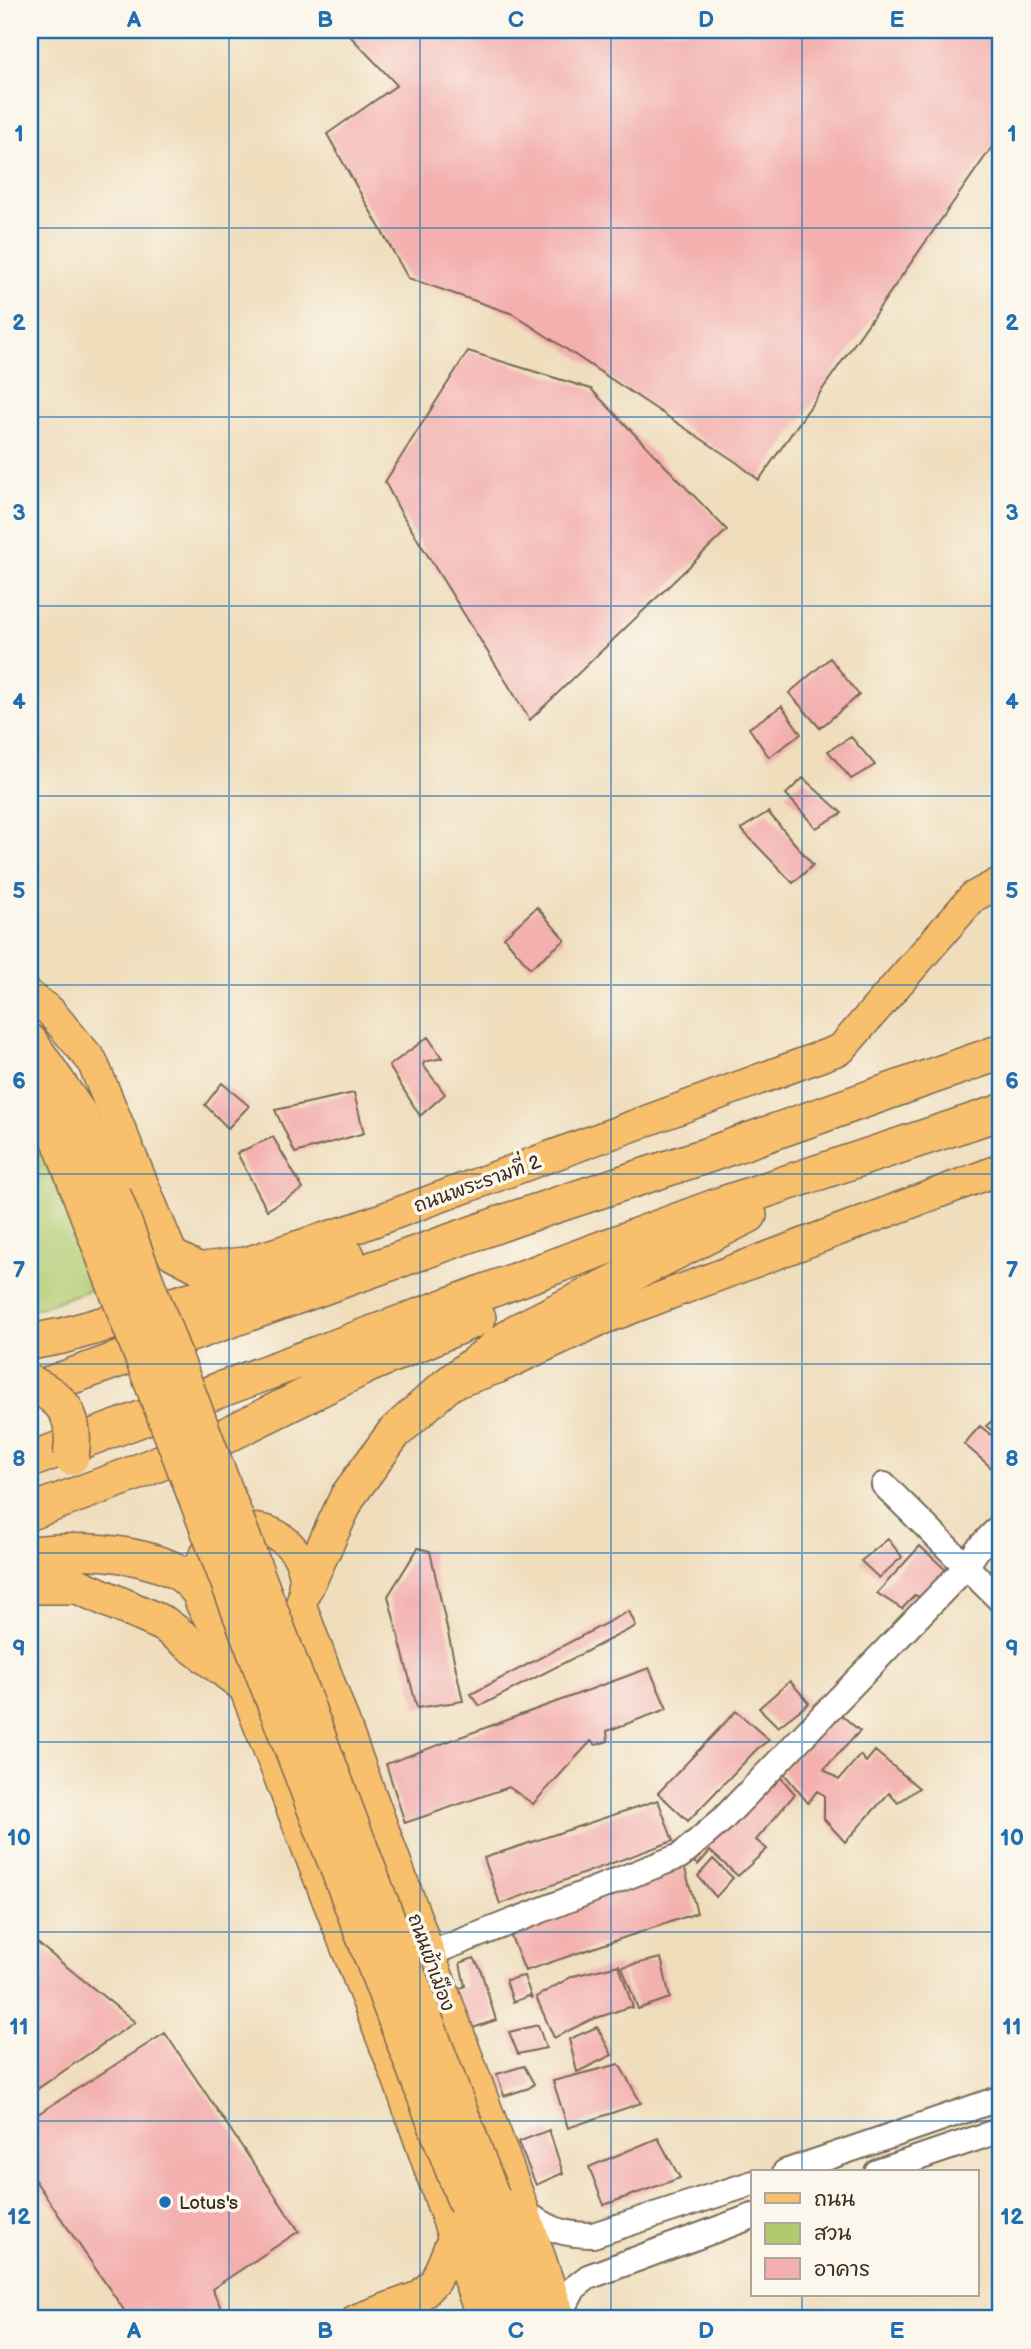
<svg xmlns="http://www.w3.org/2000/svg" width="1031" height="2349" font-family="'Balsamiq Sans','Playpen Sans Thai',sans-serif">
<rect width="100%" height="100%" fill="#fbf7ec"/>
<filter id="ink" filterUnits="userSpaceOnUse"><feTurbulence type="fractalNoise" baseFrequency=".0143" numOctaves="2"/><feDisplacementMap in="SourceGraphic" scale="14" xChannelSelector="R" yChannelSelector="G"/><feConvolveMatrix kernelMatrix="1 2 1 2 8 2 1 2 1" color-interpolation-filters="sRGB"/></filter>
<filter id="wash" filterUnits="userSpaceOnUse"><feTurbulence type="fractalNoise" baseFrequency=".00686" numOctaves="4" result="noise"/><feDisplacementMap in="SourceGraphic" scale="28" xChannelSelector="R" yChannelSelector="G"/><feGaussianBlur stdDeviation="1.57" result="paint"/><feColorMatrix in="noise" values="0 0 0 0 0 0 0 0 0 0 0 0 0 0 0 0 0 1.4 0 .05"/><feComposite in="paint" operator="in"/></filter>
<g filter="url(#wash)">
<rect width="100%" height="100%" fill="#efddbc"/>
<path fill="#b0ca6f" stroke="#767a46" stroke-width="2" d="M30,1108L106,1284L30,1311Z"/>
<g id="blocks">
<path fill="#f3b0af" d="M349,30H1001V134L759,480L736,462L513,314L408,278L327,134L397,85L349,35Z
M468,351L591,389L727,530L530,720L400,511L385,482Z
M830,658L859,695L820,728L789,693Z
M782,706L801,734L769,757L749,728Z
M851,737L875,765L851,779L828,751Z
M803,778L842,813L816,828L786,794Z
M768,812L813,865L793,883L741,829Z
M537,907L565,940L530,968L504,937Z
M428,1037L442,1058L424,1062L423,1065L445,1094L420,1116L389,1066Z
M222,1083L249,1106L228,1128L205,1105Z
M354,1093L364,1133L295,1153L275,1110Z
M273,1137L303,1189L267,1210L237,1153Z
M1001,1413V1438L986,1426Z
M980,1426L1001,1443V1476L964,1444Z
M888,1539L902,1557L879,1578L861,1561Z
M920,1546L948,1572L923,1599L915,1595L902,1609L877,1593Z
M418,1548L430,1551L463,1701L417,1708L388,1596Z
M629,1611L636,1626L480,1706L471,1694Z
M649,1668L667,1709L607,1731L608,1741L596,1745L591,1741L533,1804L509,1787L405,1823L386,1764Z
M790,1681L809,1703L778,1727L759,1708Z
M736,1711L769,1740L757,1749L688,1821L658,1793Z
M839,1713L860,1731L824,1769L839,1780L860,1755L866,1762L875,1751L919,1788L898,1803L889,1793L845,1842L824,1819V1795L817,1791L808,1803L782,1771Z
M778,1774L795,1794L756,1840L767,1849L738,1876L710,1851L698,1865L687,1857Z
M658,1800L673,1841L500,1904L484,1858Z
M713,1859L733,1878L716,1897L698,1876Z
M684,1865L697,1913L525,1971L508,1929Z
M30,1937L135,2022L30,2094Z
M474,1958L480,1968L496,2020L473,2028L465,2009L450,1993L465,1986L460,1963Z
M661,1958L670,1998L638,2009L622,1967Z
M619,1965L633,2008L629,2007L590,2020L554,2038L536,1997L573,1976Z
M524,1976L532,1999L529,1996L513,2002L506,1980Z
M538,2025L546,2048L518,2054L509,2032Z
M597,2027L612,2055L577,2072L569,2039Z
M165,2033L299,2231L212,2289L221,2308L208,2319H130L30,2173V2119Z
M619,2064L641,2103L568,2128L553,2081Z
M524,2066L534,2084L529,2088L504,2096L497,2074Z
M549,2130L563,2173L536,2185L518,2142Z
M658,2138L680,2178L604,2205L589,2167Z"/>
</g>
</g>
<g filter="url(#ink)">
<use href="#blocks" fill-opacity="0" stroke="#7a6955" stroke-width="2"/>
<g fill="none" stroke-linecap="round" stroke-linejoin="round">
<defs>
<path id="minor" d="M884,1485L1001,1601
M429,1954L680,1856L722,1820L966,1567L977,1550L1001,1525
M785,2172L1001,2098
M877,2172L1001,2130
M525,2213C552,2229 560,2235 593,2235L753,2183
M560,2315L574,2288L588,2277L753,2216"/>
<path id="major" d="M30,996L50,1011L92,1061L172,1254L199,1268L247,1262L359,1227L841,1049L973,897L1001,882
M458,1382L498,1368L598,1321L1001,1169
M197 1583a54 54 0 1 1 108 0a54 54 0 1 1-108 0Z
M301,1605L525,2213L561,2319
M221,1629L399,2082L482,2319
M357,2319L420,2296L435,2281L454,2236"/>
<path id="highway" d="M30,1042L79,1114L113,1194
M30,1096L53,1122L83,1202
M30,1342L62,1336L347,1256
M30,1391L514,1219L705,1156L1001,1052
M30,1460L723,1204L1001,1112
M30,1512L133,1474L227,1435L366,1366L478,1318
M30,1554C78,1549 131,1550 176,1571C184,1575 191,1583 197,1589
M30,1586H78L164,1624L242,1683
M306,1586L348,1496L394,1433L446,1386L516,1332L749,1215
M492,2197L538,2319
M467,2206L502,2319"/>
</defs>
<use href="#minor" stroke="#7a6955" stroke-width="28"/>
<use href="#major" stroke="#7a6955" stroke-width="33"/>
<use href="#highway" stroke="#7a6955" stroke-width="38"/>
<use href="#minor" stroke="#fff" stroke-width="24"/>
<use href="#major" stroke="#f8bf6c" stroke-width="30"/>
<use href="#highway" stroke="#f8bf6c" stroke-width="35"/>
<defs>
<path id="highway-bridge" d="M113,1194L492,2197
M83,1202L467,2206
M30,1383C65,1399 77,1416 71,1457"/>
</defs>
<use href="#highway-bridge" stroke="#7a6955" stroke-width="38" stroke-linecap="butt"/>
<use href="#highway-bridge" stroke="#f8bf6c" stroke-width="35"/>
</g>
</g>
<path fill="none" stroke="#1f6fb2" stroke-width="2" stroke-opacity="0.55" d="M229,30V2319M420,30V2319M611,30V2319M802,30V2172M30,228H1001M30,417H1001M30,606H1001M30,796H1001M30,985H1001M30,1174H1001M30,1364H1001M30,1553H1001M30,1742H1001M30,1932H1001M30,2121H1001M802,2295V2319"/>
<circle fill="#1f6fb2" stroke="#fbf7ec" stroke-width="2.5" cx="165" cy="2202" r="7"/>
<g text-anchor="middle" stroke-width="7" stroke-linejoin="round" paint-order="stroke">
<g font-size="19" fill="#3b2a1e" stroke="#fbf7ec">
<text transform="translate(477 1183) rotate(-20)" y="7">ถนนพระรามที่ 2</text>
<text transform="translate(432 1962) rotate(70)" y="7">ถนนเข้าเมือง</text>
</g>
<g font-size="19" fill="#3b2a1e" stroke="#fbf7ec" text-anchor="start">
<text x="179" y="2209">Lotus's</text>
</g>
</g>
<rect width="1031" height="2349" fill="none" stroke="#fbf7ec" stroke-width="77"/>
<rect x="751" y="2170" width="228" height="126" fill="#fbf7ec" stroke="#aea59a" stroke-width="2"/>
<rect x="765" y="2193" width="35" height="10" fill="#f8bf6c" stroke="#aea59a" stroke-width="2"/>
<text x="814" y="2206" font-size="21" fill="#3b2a1e">ถนน</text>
<rect x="765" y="2223" width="35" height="21" fill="#b0ca6f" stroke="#aea59a" stroke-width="2"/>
<text x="814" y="2240" font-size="21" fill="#3b2a1e">สวน</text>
<rect x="765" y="2258" width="35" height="21" fill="#f3b0af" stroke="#aea59a" stroke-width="2"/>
<text x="814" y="2276" font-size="21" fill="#3b2a1e">อาคาร</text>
<rect x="38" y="38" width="954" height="2272" fill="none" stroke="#1f6fb2" stroke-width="2.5"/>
<g font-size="23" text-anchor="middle" font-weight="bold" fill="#1f6fb2">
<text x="134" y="27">A</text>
<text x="325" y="27">B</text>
<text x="516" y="27">C</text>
<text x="706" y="27">D</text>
<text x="897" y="27">E</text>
<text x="19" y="141">1</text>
<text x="1012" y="141">1</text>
<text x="19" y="330">2</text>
<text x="1012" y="330">2</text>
<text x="19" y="520">3</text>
<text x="1012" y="520">3</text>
<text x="19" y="709">4</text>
<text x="1012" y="709">4</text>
<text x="19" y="898">5</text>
<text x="1012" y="898">5</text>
<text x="19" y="1088">6</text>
<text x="1012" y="1088">6</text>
<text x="19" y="1277">7</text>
<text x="1012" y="1277">7</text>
<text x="19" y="1466">8</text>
<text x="1012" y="1466">8</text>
<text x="19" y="1656">9</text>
<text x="1012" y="1656">9</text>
<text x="19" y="1845">10</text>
<text x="1012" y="1845">10</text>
<text x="19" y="2034">11</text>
<text x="1012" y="2034">11</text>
<text x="19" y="2224">12</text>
<text x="1012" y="2224">12</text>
<text x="134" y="2338">A</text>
<text x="325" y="2338">B</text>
<text x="516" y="2338">C</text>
<text x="706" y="2338">D</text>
<text x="897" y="2338">E</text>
</g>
</svg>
